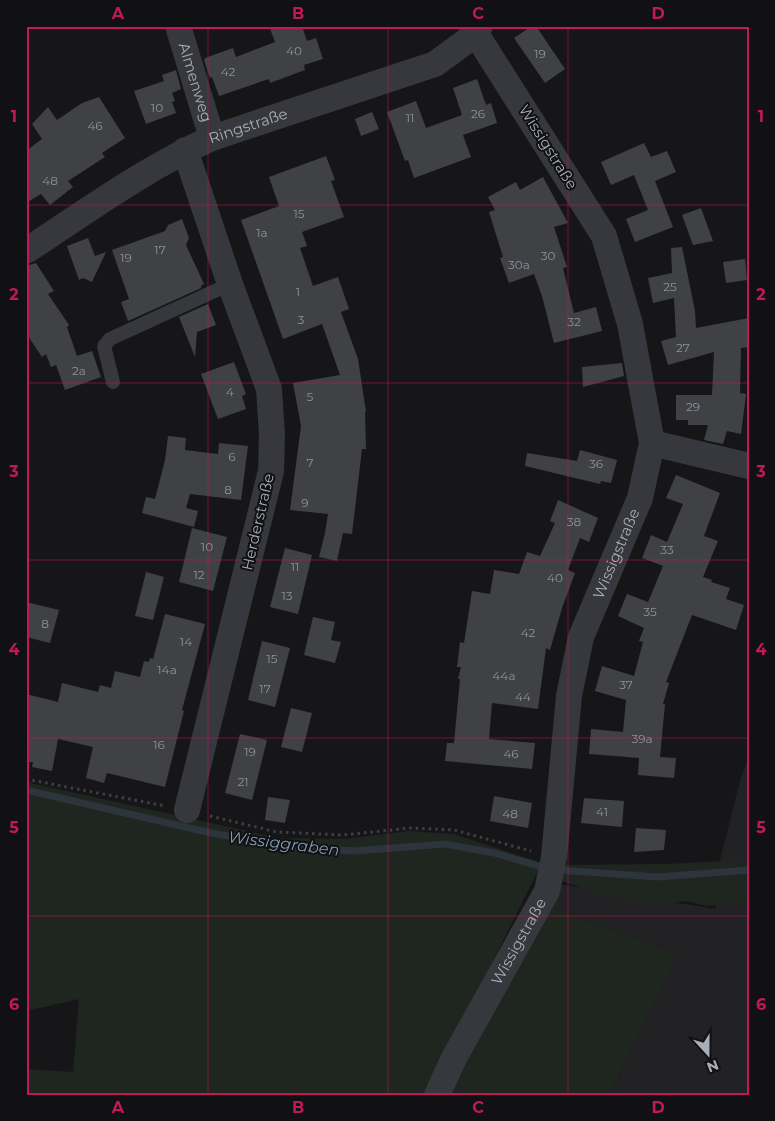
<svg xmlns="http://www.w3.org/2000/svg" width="775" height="1121" font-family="Montserrat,sans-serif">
<rect width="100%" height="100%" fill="#161618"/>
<path fill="#222225" d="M749,756V1095H610L678,954L548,906L558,884L716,909L718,868L740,781Z"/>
<path fill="#1e261f" d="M26,782L278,838L344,839L408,831L454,834L542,863L426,1095H26V1069L73,1072L79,999L26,1011Z
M749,860V902L707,906L685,901L668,904L605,896L559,880V865L666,864Z
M548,906L678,954L610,1095H445Z"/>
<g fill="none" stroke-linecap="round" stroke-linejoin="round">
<path stroke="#2c353c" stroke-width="7" d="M26,790L211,833L287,846L354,851L445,844L494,853L546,868
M557,870L658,877L749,870"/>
</g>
<path fill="#404145" d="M269,26H302L307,41L316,38L323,59L304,65L305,70L270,83L269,79L219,96L212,77L210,78L204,60L205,58L233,48L236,57L275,42Z
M532,26H536L565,69L545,83L514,38Z
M176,70L181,89L172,93L175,101L172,102L176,113L146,124L134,91L164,81L162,75Z
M477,79L486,105L491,103L497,123L463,135L471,157L414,178L408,160L405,161L387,112L416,101L426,128L462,115L453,88Z
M99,97L125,138L102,153L105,157L68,181L73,187L50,205L41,194L26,203V151L42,139L32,124L48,107L57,120L82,103Z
M372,112L379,129L361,136L355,119Z
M644,143L651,157L667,151L676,172L655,181L673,227L635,242L626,219L648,210L634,175L611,185L601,162Z
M326,156L335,180L331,181L344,217L302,232L307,246L300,248L313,286L338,277L349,309L341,312L358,359L366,412H365L366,449H362L352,534L343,533L337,561L319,557L325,533L328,514L290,510L301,426L293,383L340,375L322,324L283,339L241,220L279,206L269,177Z
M543,177L568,223L554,227L567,267L563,268L574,313L596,307L602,331L554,343L542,296L534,274L509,283L500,258L503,257L489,212L495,210L488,197L516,182L520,190Z
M701,208L713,241L693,245L682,215Z
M182,219L189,238L186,245L204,284L201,286V288L128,321L121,302L129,299L112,250L165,231L168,225Z
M88,238L95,256L106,252L92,282L83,278L79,280L67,246Z
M682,247L695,311L696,328L749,318V347L741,348L740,393L746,394L741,434L727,431L723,444L704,440L708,425H688V420H676V395H712L714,352L668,365L661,341L676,337L674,298L653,303L648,278L672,273L671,248Z
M745,259L747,280L726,283L723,262Z
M36,263L54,291L48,294L69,325L67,327L77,356L92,351L101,377L65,390L56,365L51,367L46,354L42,357L26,333V266Z
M208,304L216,325L197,332L195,357L179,317Z
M234,362L246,394L242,396L246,409L218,419L201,374Z
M622,363L624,376L583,387L582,367Z
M168,436L186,438L185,450L218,454L219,443L248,446L241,500L190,494L186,508L198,511L194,527L142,513L146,497L155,499L165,460Z
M580,450L617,460L611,483L601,481L600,484L525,466L527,453L577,461Z
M676,475L720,493L704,536L718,541L703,577L712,580L711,582L730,588L726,599L744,605L736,630L692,615L666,682L669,683L663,704H665L660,757L676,758L674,778L638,775L639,758L589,754L591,729L623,732L626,700L595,691L602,666L634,676L643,642L639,641L644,628L618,616L627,594L648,602L663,566L642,558L651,535L667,542L683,504L666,498Z
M558,500L598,518L589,542L580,538L568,570L575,573L562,608L550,650L546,648L538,709L492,703L489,739L535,743L532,769L445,761L447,743H454L460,679H458L461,667H457L460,642L464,643L472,591L490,594L494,570L519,574L527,552L540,556L555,523L550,521Z
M192,528L227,537L213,591L179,582Z
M285,548L312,555L298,614L270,607Z
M146,572L164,577L153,620L135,616Z
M26,602L59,610L50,643L26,637Z
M165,614L205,624L182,710L184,711L165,787L107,773L104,783L86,778L93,747L58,739L52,771L32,767L33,762H26V694L58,702L62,683L98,692L100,685L111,688L115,671L140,677L144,661L149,662L150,658L153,659Z
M313,617L335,622L331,640L341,642L335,663L304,655Z
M262,641L290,648L275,707L248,700Z
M291,708L312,713L302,752L281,747Z
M240,734L267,740L252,800L225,793Z
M494,796L532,803L528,828L490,821Z
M268,797L290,800L285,823L265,820Z
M584,798L624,801L622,827L581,823Z
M636,828L666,830L664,850L634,852Z"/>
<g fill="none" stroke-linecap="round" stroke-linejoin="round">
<path stroke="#3d3f44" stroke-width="3" stroke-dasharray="2.5 4" stroke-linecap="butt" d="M26,779L165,806
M210,816L277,832L343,835L411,828L454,830L531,851"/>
<path stroke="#37383d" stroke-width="14" d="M113,382L104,346L110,339L230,284"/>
<g stroke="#37383d" stroke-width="26">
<path id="s1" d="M178,26L212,138"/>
<path d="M185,150L230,284L269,389L272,435L271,471L187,810"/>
<path id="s2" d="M26,251C87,211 146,168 212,138L435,64L476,34L480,26"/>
<path d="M652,443L749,466"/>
<path id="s3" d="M437,1095L454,1058L547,891L554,857L569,696L581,637L640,498L652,443L630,324L604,236L471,26"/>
</g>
</g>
<path fill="none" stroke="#c2185b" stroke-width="1" stroke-opacity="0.55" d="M208,26V1095M388,26V1095M568,26V1095M26,205H749M26,383H749M26,560H749M26,738H749M26,916H749"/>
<g text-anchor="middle" stroke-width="4" stroke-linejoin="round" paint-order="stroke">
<g font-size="12" fill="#8e929b">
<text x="294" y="55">40</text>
<text x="540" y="58">19</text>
<text x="228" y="76">42</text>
<text x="157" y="112">10</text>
<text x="478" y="118">26</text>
<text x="410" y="122">11</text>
<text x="95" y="130">46</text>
<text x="50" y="185">48</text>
<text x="299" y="218">15</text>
<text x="262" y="237">1a</text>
<text x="160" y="254">17</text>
<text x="548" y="260">30</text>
<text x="126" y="262">19</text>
<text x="519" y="269">30a</text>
<text x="670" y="291">25</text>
<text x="298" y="296">1</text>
<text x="301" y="324">3</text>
<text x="574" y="326">32</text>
<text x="683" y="352">27</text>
<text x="79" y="375">2a</text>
<text x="230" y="396">4</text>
<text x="310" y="401">5</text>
<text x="693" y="411">29</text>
<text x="232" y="461">6</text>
<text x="310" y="467">7</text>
<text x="596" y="468">36</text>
<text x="228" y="494">8</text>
<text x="305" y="507">9</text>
<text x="574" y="526">38</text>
<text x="207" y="551">10</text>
<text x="667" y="554">33</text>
<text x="295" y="571">11</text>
<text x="199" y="579">12</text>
<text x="555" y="582">40</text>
<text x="287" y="600">13</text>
<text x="650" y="616">35</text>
<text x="45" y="628">8</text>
<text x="528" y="637">42</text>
<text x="186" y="646">14</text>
<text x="272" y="663">15</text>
<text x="167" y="674">14a</text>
<text x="504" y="680">44a</text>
<text x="626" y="689">37</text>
<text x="265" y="693">17</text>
<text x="523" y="701">44</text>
<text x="642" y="743">39a</text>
<text x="159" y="749">16</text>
<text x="250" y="756">19</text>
<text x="511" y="758">46</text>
<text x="243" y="786">21</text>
<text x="602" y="816">41</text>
<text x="510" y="818">48</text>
</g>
<g font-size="15" fill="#a8adb8" stroke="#111113">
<text dy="5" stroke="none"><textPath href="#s1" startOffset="59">Almenweg</textPath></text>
<text dy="5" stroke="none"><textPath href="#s2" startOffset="256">Ringstraße</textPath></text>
<text transform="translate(548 147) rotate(58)" y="5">Wissigstraße</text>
<text transform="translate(258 522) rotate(-77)" y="5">Herderstraße</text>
<text dy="5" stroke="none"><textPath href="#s3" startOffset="579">Wissigstraße</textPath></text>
<text dy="5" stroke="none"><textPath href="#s3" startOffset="174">Wissigstraße</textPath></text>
</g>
<g font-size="16" font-style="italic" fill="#7f9bb3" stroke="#111113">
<text transform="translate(284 843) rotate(7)" y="6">Wissiggraben</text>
</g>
</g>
<rect width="775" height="1121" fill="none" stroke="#111113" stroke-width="55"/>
<g transform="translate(708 1054) rotate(159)" stroke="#111113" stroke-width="4" paint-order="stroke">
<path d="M0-4L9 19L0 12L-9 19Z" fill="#a8adb8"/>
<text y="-8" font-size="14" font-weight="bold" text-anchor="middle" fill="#a8adb8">N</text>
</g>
<rect x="28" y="28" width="720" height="1066" fill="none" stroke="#c2185b" stroke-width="2"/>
<g font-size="16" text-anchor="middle" font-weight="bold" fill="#c2185b">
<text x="118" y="19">A</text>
<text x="298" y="19">B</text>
<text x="478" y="19">C</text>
<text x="658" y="19">D</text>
<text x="14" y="122">1</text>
<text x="761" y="122">1</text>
<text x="14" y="300">2</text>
<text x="761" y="300">2</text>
<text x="14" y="477">3</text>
<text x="761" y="477">3</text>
<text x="14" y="655">4</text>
<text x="761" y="655">4</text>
<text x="14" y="833">5</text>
<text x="761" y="833">5</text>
<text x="14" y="1010">6</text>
<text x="761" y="1010">6</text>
<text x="118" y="1113">A</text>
<text x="298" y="1113">B</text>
<text x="478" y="1113">C</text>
<text x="658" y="1113">D</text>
</g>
</svg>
